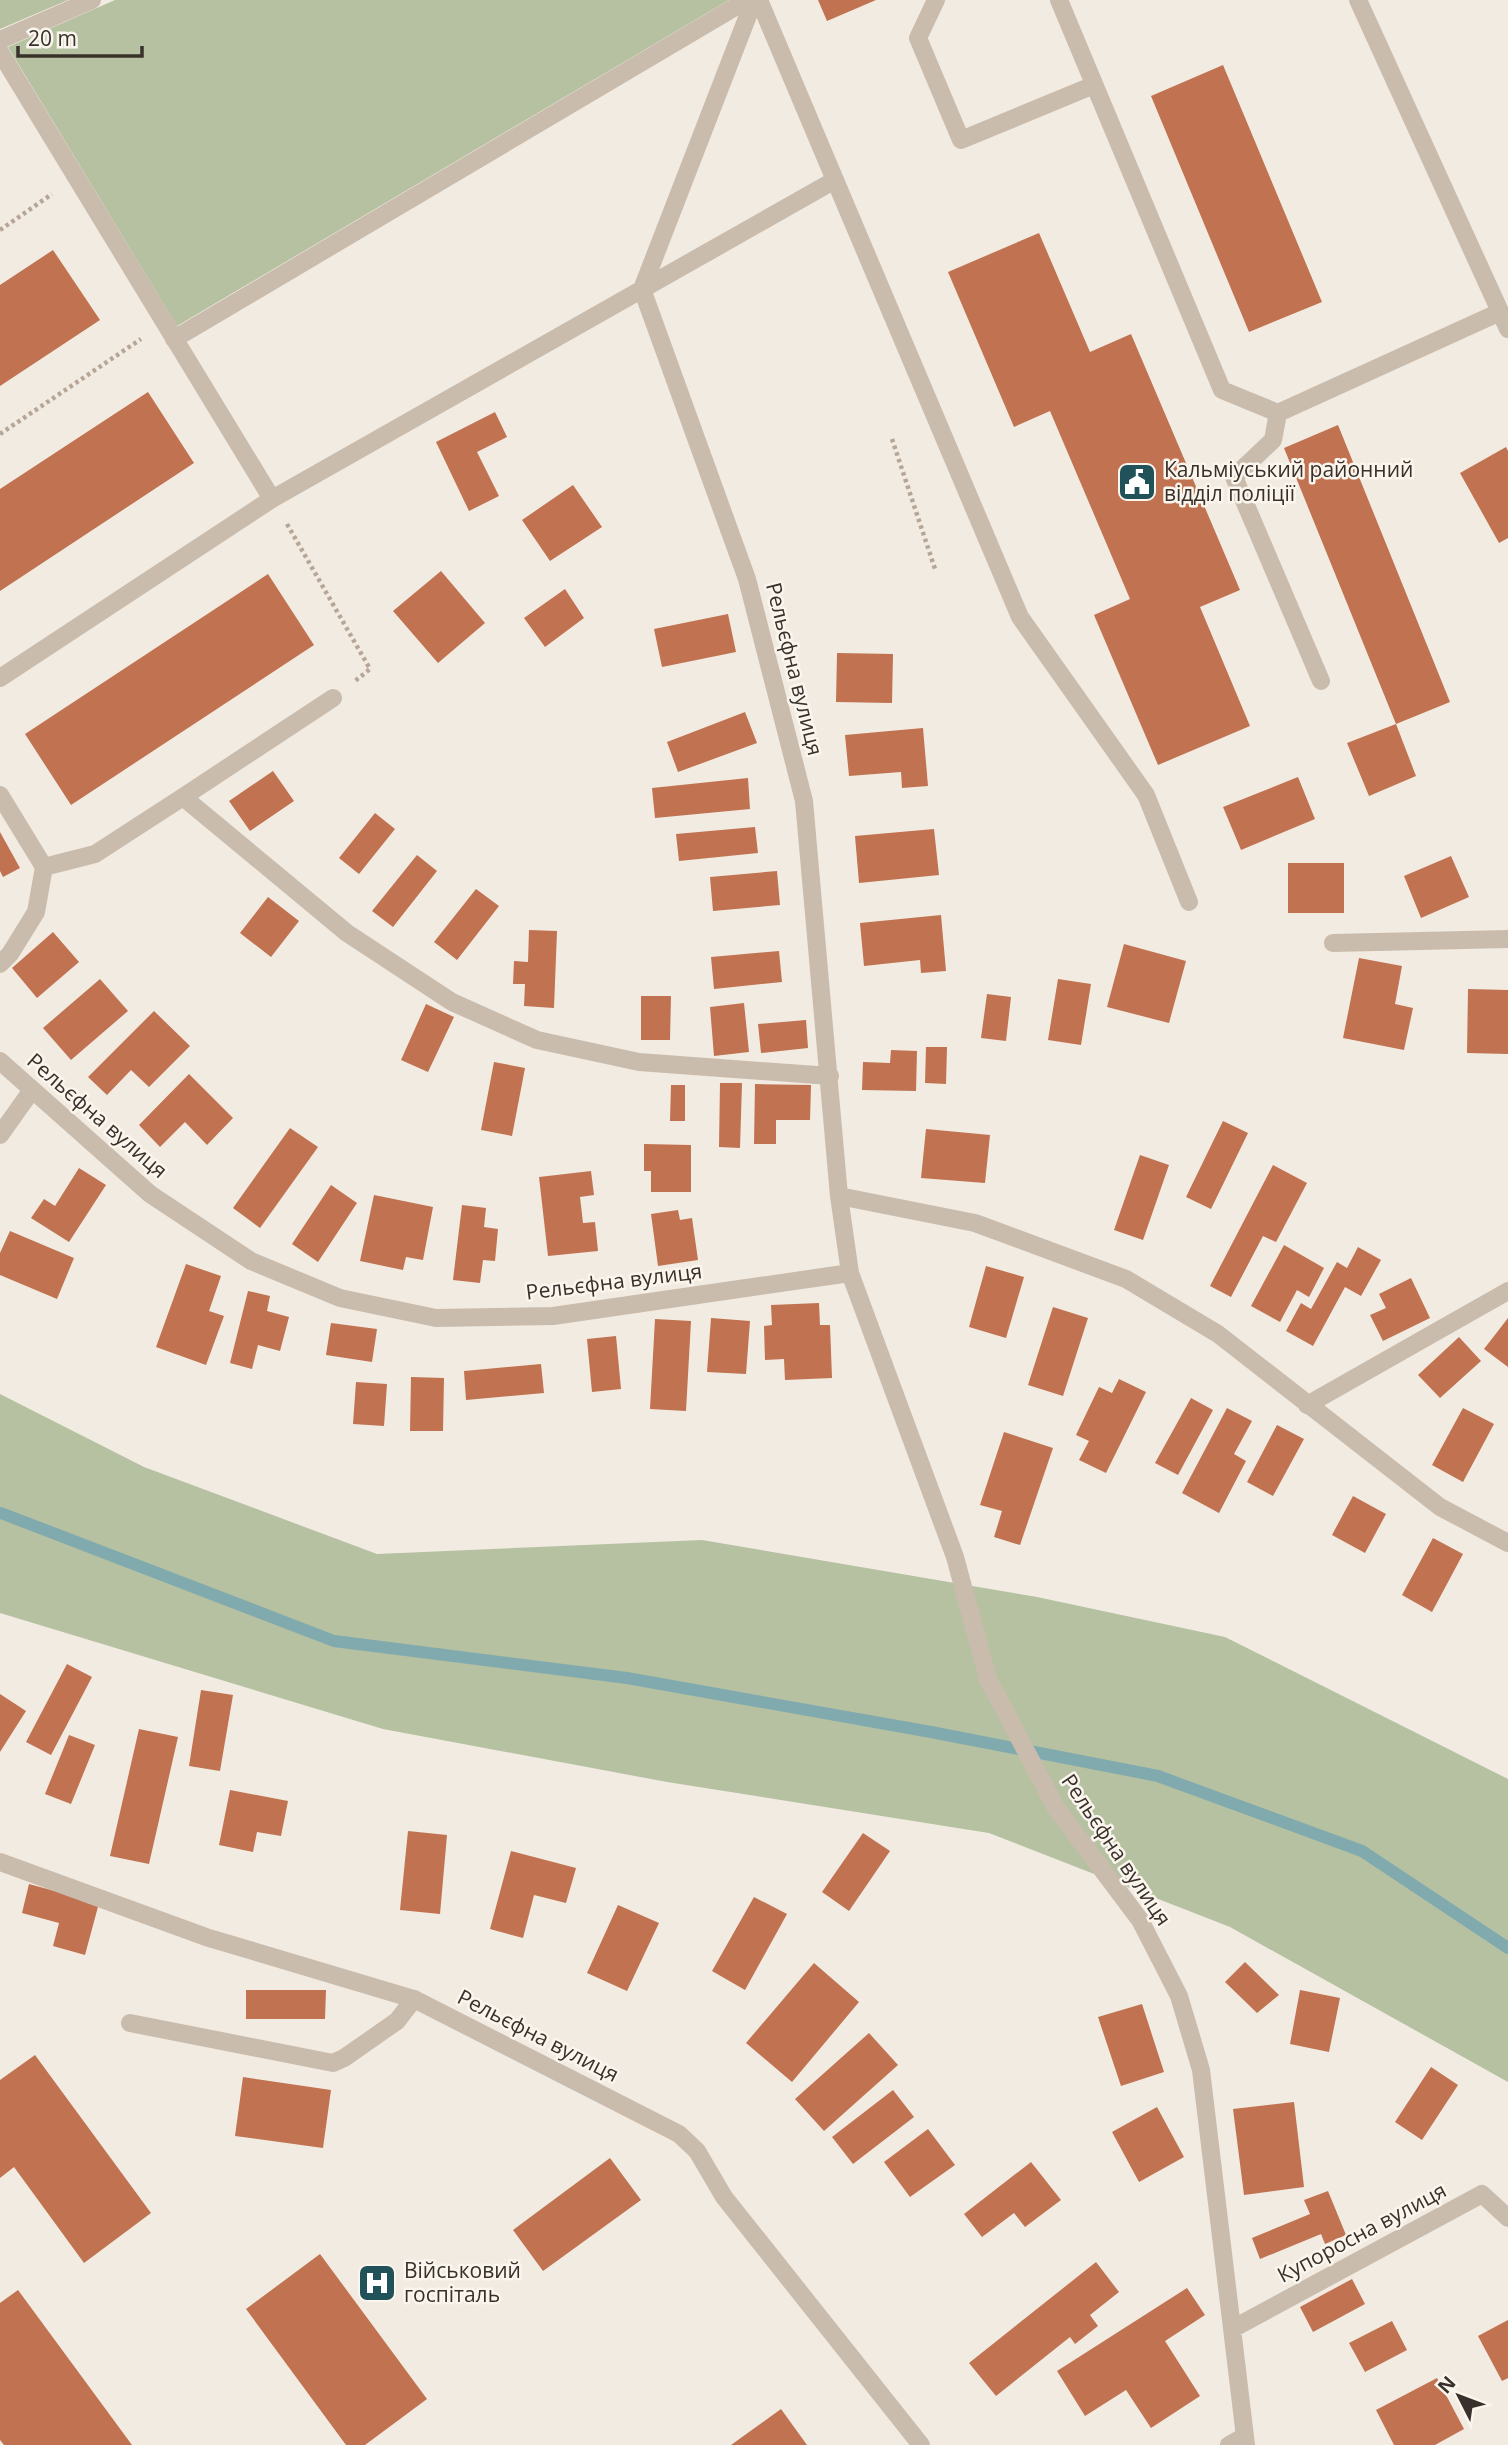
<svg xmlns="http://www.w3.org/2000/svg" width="1508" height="2445" font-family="'Open Sans',sans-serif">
<rect width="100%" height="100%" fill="#f2ebe1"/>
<path fill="#b5c1a1" d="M0,0H68L0,29Z
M115,0H729L177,326L8,47Z
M0,1394L144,1467L377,1554L702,1540L1037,1597L1225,1637L1508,1779V2082L1230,1927L989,1833L667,1782L383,1729L0,1613Z"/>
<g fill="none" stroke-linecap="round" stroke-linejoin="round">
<path stroke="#81aaae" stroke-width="12" d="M1,1513L334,1641L627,1678L931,1732L1158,1776L1362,1851L1508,1948"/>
</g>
<path fill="#c07251" d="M818,0H876L827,21Z
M1223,65L1322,302L1249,332L1151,96Z
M1039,233L1090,352L1131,334L1240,590L1200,607L1250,726L1158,765L1094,615L1130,599L1050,411L1014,427L948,272Z
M53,250L100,320L0,386V285Z
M148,392L194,463L0,591V489Z
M495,412L507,437L477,452L499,496L469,511L436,442Z
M1338,425L1450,702L1396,724L1284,448Z
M1506,447L1508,451V538L1499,543L1460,473Z
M573,485L602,527L550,561L522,520Z
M441,571L485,623L438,663L393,611Z
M268,574L314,645L71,805L25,734Z
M565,589L584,618L545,647L524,618Z
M728,614L736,652L662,667L654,629Z
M837,653L893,654L892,703L836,702Z
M745,712L757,743L678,772L667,742Z
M1396,724L1416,776L1369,796L1347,743Z
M923,728L928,786L902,788L901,772L849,776L845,735Z
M273,771L294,801L250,831L229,801Z
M1298,777L1315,819L1241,850L1223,807Z
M748,778L750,809L655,818L652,788Z
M375,813L395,829L359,874L339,858Z
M755,827L758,853L679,861L676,834Z
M934,829L939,875L859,883L855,836Z
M0,832L20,868L3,877L0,871Z
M417,855L437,871L393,927L372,911Z
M1451,856L1469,897L1421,918L1404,876Z
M1288,863H1344V913H1288Z
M777,871L780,905L713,911L710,877Z
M476,889L499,906L457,960L434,942Z
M268,897L299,921L271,957L240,933Z
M941,915L946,971L921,973L920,960L864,966L860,923Z
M529,930L557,931L554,1008L524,1006L525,984H513L514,961L528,962Z
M53,932L79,962L37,998L12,968Z
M1124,944L1186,961L1169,1023L1107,1007Z
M779,951L782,982L714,989L711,957Z
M1359,958L1402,966L1395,1004L1413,1008L1404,1050L1343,1038Z
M100,979L128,1011L71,1060L43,1028Z
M1058,979L1091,984L1081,1045L1048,1040Z
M1468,989L1508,990V1054L1467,1053Z
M987,994L1011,997L1006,1041L981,1038Z
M641,996H671L670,1040H641Z
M744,1003L749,1052L714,1056L710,1007Z
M426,1004L454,1017L428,1072L401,1060Z
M154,1011L190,1046L149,1087L131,1070L107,1095L88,1077Z
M806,1020L808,1048L761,1053L758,1024Z
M926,1047H947L946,1084L925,1083Z
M891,1050L917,1051L916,1091L862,1090L863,1062L890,1063Z
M494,1062L525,1068L512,1136L481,1130Z
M189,1074L233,1118L207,1145L185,1122L160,1147L139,1125Z
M720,1083H742L740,1148L719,1147Z
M755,1084L811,1085L810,1120H776V1144H754Z
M671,1085H685V1121H670Z
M1223,1121L1248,1133L1211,1209L1186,1197Z
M290,1128L318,1147L260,1228L233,1208Z
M926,1129L990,1135L985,1183L921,1178Z
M644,1144L691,1145V1192H651V1171H644Z
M1140,1155L1169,1165L1143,1240L1114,1230Z
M1273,1165L1307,1183L1276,1242L1263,1236L1231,1297L1210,1286Z
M79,1168L106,1185L69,1242L31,1218L44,1199L55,1206Z
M591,1171L594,1195L580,1197L583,1223L595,1222L598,1251L548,1256L539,1177Z
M331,1185L357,1203L318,1262L292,1244Z
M374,1195L433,1207L423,1260L406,1257L403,1270L360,1261Z
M462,1205L486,1208L484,1227L498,1229L495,1261L483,1260L480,1283L453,1280Z
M678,1210L680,1220L692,1218L698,1260L658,1266L651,1214Z
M10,1231L74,1258L57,1299L0,1275V1253Z
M1284,1245L1324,1268L1309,1297L1297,1290L1280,1322L1251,1306Z
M1358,1247L1381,1260L1361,1296L1345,1287L1313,1346L1286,1331L1301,1303L1311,1309L1337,1262L1347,1268Z
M186,1264L221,1276L209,1311L224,1316L206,1365L156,1347Z
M986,1266L1024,1277L1006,1338L969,1327Z
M1411,1278L1430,1318L1383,1341L1370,1315L1386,1308L1379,1294Z
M248,1291L270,1296L267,1311L289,1317L280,1351L258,1345L252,1369L230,1363Z
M819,1303L820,1325H830L832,1378L785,1380L784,1359L765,1360L764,1326L772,1325L771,1305Z
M1053,1307L1088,1318L1063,1396L1028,1385Z
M711,1318L750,1321L746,1374L707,1372Z
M1508,1318V1367L1484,1349Z
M655,1319L691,1321L686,1411L650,1409Z
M331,1323L377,1329L372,1362L326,1355Z
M616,1336L621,1389L592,1392L587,1339Z
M1459,1337L1481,1361L1440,1398L1418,1375Z
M541,1364L544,1393L466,1400L464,1371Z
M411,1377L444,1378L443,1431H410Z
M1119,1379L1146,1392L1106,1473L1079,1460L1089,1441L1076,1435L1099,1387L1112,1393Z
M356,1382L387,1384L384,1426L353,1424Z
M1191,1398L1213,1410L1178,1475L1155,1463Z
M1227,1408L1252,1421L1234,1454L1246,1461L1219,1513L1182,1493Z
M1463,1408L1494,1424L1463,1482L1432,1465Z
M1277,1425L1304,1439L1273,1496L1247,1482Z
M1004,1432L1053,1448L1020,1545L994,1537L1002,1511L980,1505Z
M1353,1496L1386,1514L1365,1553L1332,1535Z
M1433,1538L1463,1554L1432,1612L1402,1595Z
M67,1664L92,1677L51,1755L26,1742Z
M201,1690L233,1695L220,1771L189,1766Z
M0,1694L26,1711L0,1752Z
M139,1729L178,1737L149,1864L110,1856Z
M69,1735L95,1745L71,1804L45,1794Z
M230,1790L288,1801L281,1836L257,1832L253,1852L219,1845Z
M408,1831L447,1835L440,1914L400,1910Z
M863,1833L890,1851L849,1911L822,1892Z
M511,1851L576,1868L566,1903L534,1895L523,1938L490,1929Z
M29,1884L99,1903L85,1955L53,1946L59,1923L22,1913Z
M754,1897L787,1914L745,1990L712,1971Z
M618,1905L659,1923L627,1991L587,1973Z
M1245,1962L1279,1995L1257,2013L1225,1982Z
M814,1963L859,2002L792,2082L746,2043Z
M246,1990H326L325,2019H246Z
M1300,1990L1340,1998L1329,2052L1290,2044Z
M1142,2004L1164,2072L1121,2086L1098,2017Z
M869,2033L898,2065L824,2131L795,2099Z
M35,2055L151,2213L84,2263L14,2167L0,2178V2080Z
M1431,2067L1458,2085L1422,2140L1395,2122Z
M243,2077L331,2090L323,2148L235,2136Z
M893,2090L914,2117L853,2164L832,2137Z
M1294,2102L1304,2187L1244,2195L1233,2109Z
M1157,2107L1184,2157L1139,2182L1112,2132Z
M928,2129L955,2165L910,2197L884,2162Z
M610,2158L641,2200L543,2271L513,2230Z
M1031,2162L1061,2200L1025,2227L1014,2213L982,2237L964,2214Z
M1328,2191L1346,2235L1325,2244L1321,2234L1260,2259L1252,2238L1310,2214L1304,2200Z
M320,2254L427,2399L365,2445H346L246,2309Z
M1096,2262L1119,2292L1090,2315L1098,2326L1075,2344L1070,2337L996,2396L969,2363Z
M1352,2279L1365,2304L1313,2332L1300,2307Z
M1187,2288L1205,2315L1165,2341L1200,2396L1151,2428L1126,2390L1085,2416L1057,2371Z
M18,2290L132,2445H4L0,2440V2303Z
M1508,2320V2378L1502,2381L1478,2336Z
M1392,2321L1407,2350L1365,2372L1349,2343Z
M1437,2378L1464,2429L1435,2445H1394L1376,2410Z
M781,2409L807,2445H731Z"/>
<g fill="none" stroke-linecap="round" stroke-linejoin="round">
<path stroke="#b6a697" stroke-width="4.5" stroke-dasharray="3.5 3.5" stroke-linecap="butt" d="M0,230L52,194
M0,434L141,339
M892,439L935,569
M287,524L370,669L355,681"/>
<path stroke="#cabcad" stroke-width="18" d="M936,0L918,38L961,140L1094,85
M1059,0L1222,390L1278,413L1500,312
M835,180L1020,617L1146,795L1189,902
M174,339L747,0
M1278,413L1273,440L1234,477L1321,681
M183,797L333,698
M1333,943L1508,939
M0,1135L32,1090
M130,2023L333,2063L344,2058L397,2021L414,1999"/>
<path stroke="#cabcad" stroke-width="18" d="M1358,0L1508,329
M0,40L92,0
M0,52L272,499
M642,289L747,579L804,801L839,1196L850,1273L955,1557L988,1679L1056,1808L1140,1920L1179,1996L1201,2070L1246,2445
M642,289L754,0
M0,678L272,499L835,180L759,0
M0,795L44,867L36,912L10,954L0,964
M44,867L95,854L183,797L347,933L452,1002L537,1040L639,1062L830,1076
M0,1061L150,1194L251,1261L340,1298L436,1318L553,1316L850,1273
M839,1196L975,1223L1126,1279L1218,1334L1440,1507L1508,1543
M1307,1405L1508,1291
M0,1862L206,1937L414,1999L679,2134L697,2151L724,2197L921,2445
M1232,2329L1482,2194L1508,2218
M1229,2445L1245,2436"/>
</g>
<defs>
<symbol id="civic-square" viewBox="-11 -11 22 22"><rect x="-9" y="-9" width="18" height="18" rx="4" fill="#225259" stroke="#faf5ed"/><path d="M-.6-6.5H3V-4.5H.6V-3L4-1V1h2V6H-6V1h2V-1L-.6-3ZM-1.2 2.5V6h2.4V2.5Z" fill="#fff"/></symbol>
<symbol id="hospital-square" viewBox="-11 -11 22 22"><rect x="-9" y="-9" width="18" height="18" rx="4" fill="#225259" stroke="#faf5ed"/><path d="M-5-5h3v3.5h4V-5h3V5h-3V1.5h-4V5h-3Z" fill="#fff"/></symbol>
</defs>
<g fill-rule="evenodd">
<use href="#civic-square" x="1115" y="460" width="44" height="44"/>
<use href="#hospital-square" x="355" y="2261" width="44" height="44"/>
</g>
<g text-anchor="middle" stroke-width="5" stroke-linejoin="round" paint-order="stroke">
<g font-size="21" fill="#39302b" stroke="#faf5ed" text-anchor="start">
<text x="1164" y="477">Кальміуський районний<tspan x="1164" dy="24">відділ поліції</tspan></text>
<text x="404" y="2278">Військовий<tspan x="404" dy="24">госпіталь</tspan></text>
</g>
<g font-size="21" fill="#39302b" stroke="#faf5ed">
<text transform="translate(794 669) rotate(76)" y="7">Рельєфна вулиця</text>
<text transform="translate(97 1116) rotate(41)" y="7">Рельєфна вулиця</text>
<text transform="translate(614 1282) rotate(-7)" y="7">Рельєфна вулиця</text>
<text transform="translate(1116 1850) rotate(56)" y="7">Рельєфна вулиця</text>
<text transform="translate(538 2036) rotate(27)" y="7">Рельєфна вулиця</text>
<text transform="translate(1362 2233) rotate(-28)" y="7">Купоросна вулиця</text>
</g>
</g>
<g transform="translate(1459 2396) rotate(312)" stroke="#faf5ed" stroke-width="5" paint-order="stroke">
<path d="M0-5L12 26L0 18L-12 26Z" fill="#39302b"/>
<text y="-10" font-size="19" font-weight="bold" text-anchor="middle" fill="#39302b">N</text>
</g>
<path d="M18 46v10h124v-10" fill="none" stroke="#39302b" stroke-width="3.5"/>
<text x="28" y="46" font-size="21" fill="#39302b" stroke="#faf5ed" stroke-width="5" paint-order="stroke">20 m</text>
</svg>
